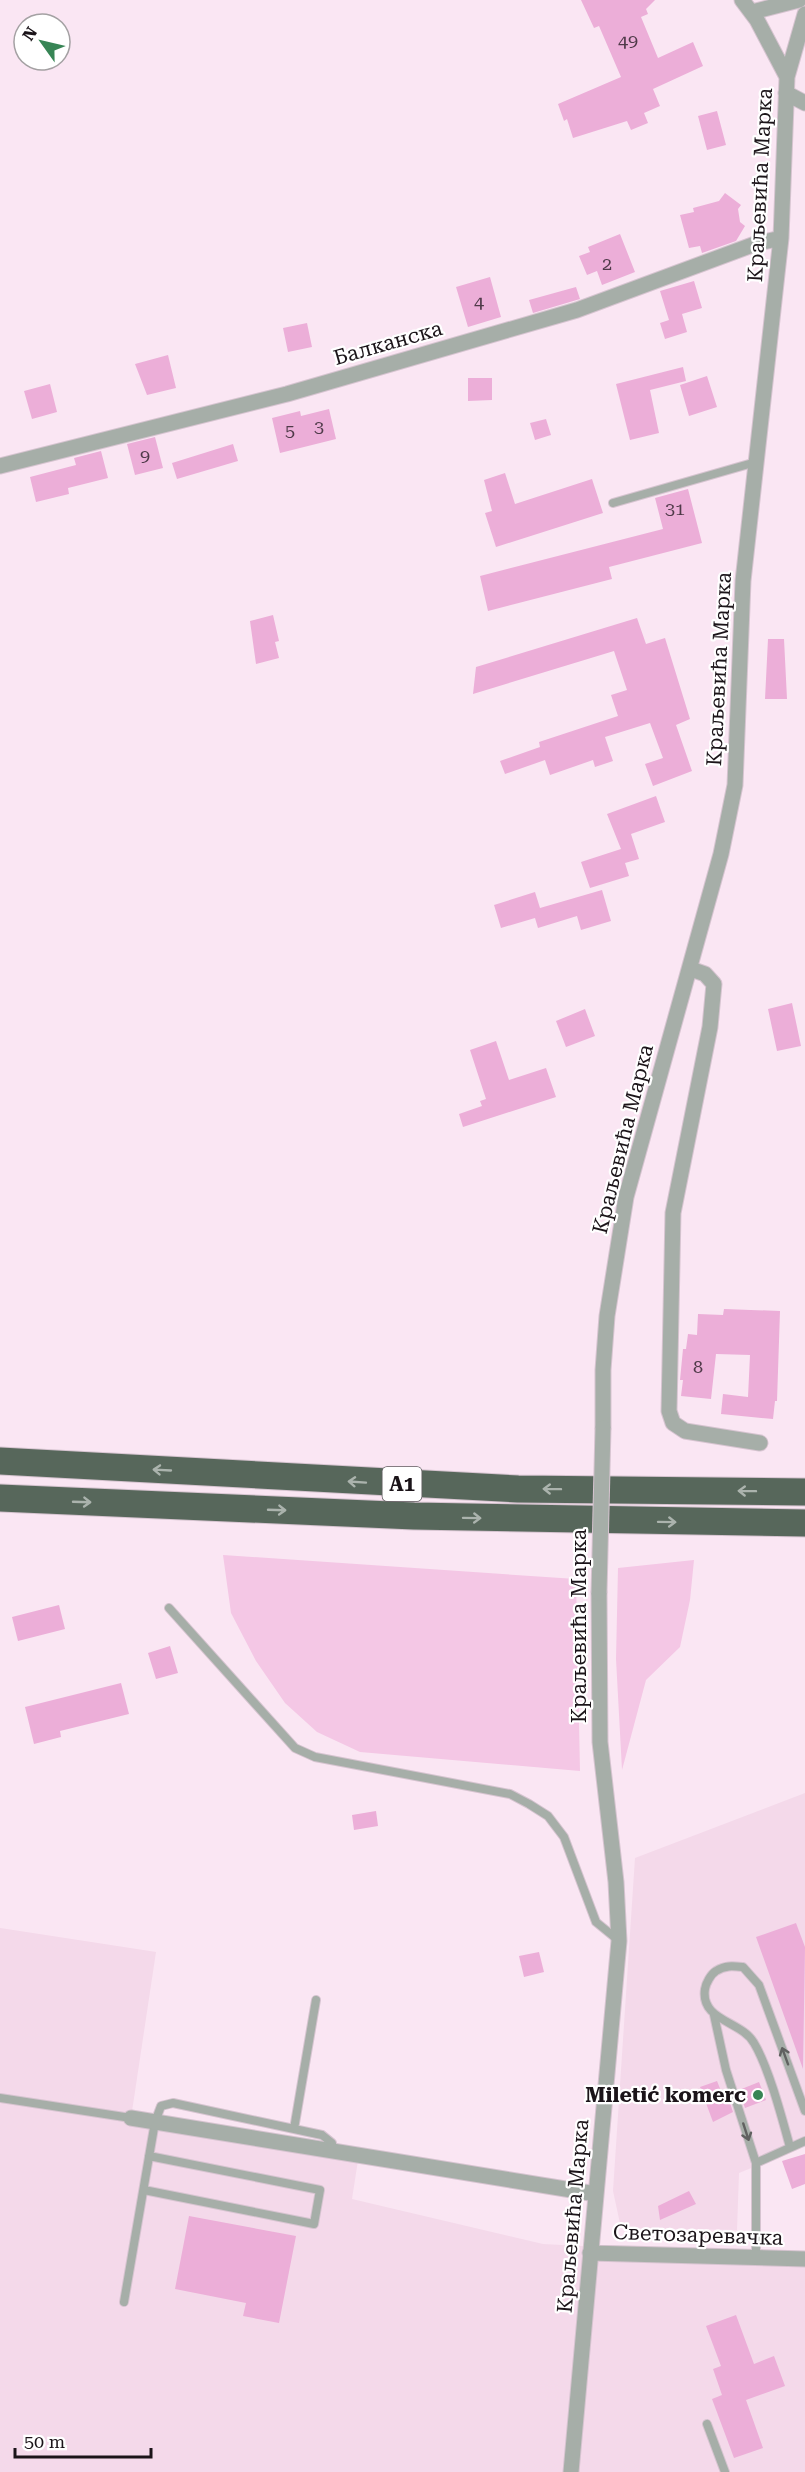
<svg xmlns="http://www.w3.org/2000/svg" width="805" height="2472" font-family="'Roboto Serif',serif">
<rect width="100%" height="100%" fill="#fae6f3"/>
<path fill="#f4d9ea" d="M805,1793V2146L739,2173L737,2230L621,2228L613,2191L635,1858Z
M0,1928L156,1952L131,2118L359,2154L352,2199L543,2244L805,2258V2472H0Z"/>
<path fill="#f4c7e5" d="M223,1555L576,1579L580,1771L360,1752L317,1732L285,1703L256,1661L231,1613Z
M694,1560L690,1600L680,1647L646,1680L622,1770L616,1659L618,1568Z"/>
<path fill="#ecaed8" d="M581,0H655L646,9L648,14L641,17L658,58L693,42L703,66L653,89L660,106L644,113L648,123L631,130L627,121L573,138L567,119L564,121L558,104L621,77L599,26L594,28Z
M717,111L726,145L707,150L698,116Z
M725,193L741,205L738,209L740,222L745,226L736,241L702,253L700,246L689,248L680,215L694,212L693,208L719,201Z
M620,234L635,272L602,285L597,271L587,275L579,256L590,252L588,247Z
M490,277L501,317L468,327L456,287Z
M694,281L702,308L682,314L687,332L665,339L660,323L669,320L660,291Z
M576,287L580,299L533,313L529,300Z
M307,323L312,347L288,352L283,328Z
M168,355L176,388L147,395L135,364Z
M683,367L686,381L650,390L659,433L630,440L616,384Z
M707,376L717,407L689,416L680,385Z
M468,378H492V400L468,401Z
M50,384L57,412L32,419L24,391Z
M329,409L336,439L280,453L272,418L300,411L301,416Z
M546,419L551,435L535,440L530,423Z
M155,437L163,468L135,475L127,444Z
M233,444L238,461L177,479L172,463Z
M101,451L108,478L68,488L69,494L36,502L30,477L76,465L74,458Z
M505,473L515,504L592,479L603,513L496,547L485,513L492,511L484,480Z
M688,489L702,543L609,567L612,579L488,611L480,576L663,529L655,498Z
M273,615L279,641L275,642L279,658L256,664L250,621Z
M637,618L646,644L665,638L690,719L676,725L692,771L653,786L645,764L663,758L650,723L605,737L613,761L595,767L593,760L550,775L545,760L505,774L500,761L540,747L539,742L618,716L611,695L627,690L614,651L473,694L476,667Z
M768,639H784L787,699H765Z
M656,796L665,822L631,834L639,859L625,863L629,876L590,888L581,862L621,849L607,814Z
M602,890L611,921L581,930L577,916L538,928L535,918L501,928L494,905L535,892L540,908Z
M792,1003L801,1046L777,1051L768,1009Z
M585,1009L595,1036L566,1047L556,1021Z
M496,1041L509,1080L546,1068L556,1097L463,1127L459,1114L482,1106L480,1101L486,1099L470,1050Z
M724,1309L780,1311L777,1401H775L773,1419L721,1414L723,1394L748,1397L750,1355L716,1354L711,1399L681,1396L683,1380H680L683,1349H686L688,1334L697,1335L698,1314L723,1315Z
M59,1605L65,1629L18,1641L12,1617Z
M170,1646L178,1673L156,1679L148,1653Z
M121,1683L129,1714L60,1731L61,1737L34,1744L25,1707Z
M376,1811L378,1826L354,1830L352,1815Z
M796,1923L805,1947L803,2069L756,1937Z
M539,1952L544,1972L524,1977L519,1956Z
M717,2081L723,2096L727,2094L733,2112L713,2122L700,2087Z
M759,2082L766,2100L745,2108L739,2090Z
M805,2154V2184L792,2189L782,2161Z
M689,2191L696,2204L660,2220L658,2206Z
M189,2216L296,2236L279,2323L243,2316L246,2303L175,2289Z
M736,2315L754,2364L774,2356L785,2386L746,2400L763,2448L734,2458L712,2399L722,2395L713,2369L721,2366L706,2326Z"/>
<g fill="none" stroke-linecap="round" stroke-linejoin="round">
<defs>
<path id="lane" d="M613,503L756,462
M169,1608L295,1748L315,1757L510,1794L529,1804L548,1816L564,1837L596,1922L618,1940
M714,2015L726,2070L756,2163V2257
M0,2098L131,2118
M294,2129L316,2000
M790,2147C782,2118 769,2068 754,2043C742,2021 700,2021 705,1989C706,1983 711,1974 716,1971C725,1965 733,1966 743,1967L759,1985L805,2111
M756,2163L805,2141
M144,2190L314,2224L320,2190L149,2156
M124,2302L155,2122L161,2106L173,2103L322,2135L332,2143V2150
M707,2424L725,2472"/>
<path id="street" d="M742,0L757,20L787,77
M752,12L799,0
M786,93L805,103
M0,466L287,394L577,310L755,244L781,238
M691,969L705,974L714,984L710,1027L673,1213L669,1411L673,1423L685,1431L760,1443
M603,1428V1370L607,1316L626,1197L721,854L735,785L743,581L781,238L787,77L805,14
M131,2118L596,2194
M590,2253L805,2259
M571,2472L619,1941L616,1882L600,1742L599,1593"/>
<path id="highway" d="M0,1461L518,1489L805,1492
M0,1498L414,1516L805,1523"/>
</defs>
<use href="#lane" stroke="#d6c4d0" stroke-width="10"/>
<use href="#street" stroke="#d6c4d0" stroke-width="17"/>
<use href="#highway" stroke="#d6c4d0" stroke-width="29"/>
<use href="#lane" stroke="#a6aea8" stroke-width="8"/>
<use href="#street" stroke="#a6aea8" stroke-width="15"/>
<use href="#highway" stroke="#57675b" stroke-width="27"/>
<defs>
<path id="street-bridge" d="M599,1593L603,1428"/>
</defs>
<use href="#street-bridge" stroke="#d6c4d0" stroke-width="17" stroke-linecap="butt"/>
<use href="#street-bridge" stroke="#a6aea8" stroke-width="15"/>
</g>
<defs><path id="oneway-shaft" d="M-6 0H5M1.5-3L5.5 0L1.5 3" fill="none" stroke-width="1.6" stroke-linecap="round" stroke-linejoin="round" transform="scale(1.5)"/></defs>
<g stroke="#abb3ad">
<use href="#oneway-shaft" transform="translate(162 1470) rotate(-177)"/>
<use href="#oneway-shaft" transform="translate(357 1482) rotate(-176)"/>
<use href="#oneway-shaft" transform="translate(552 1489) rotate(-179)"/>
<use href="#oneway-shaft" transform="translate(747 1491) rotate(-179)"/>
<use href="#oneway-shaft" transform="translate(82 1502) rotate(2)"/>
<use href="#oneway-shaft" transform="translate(277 1510) rotate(2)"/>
<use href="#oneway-shaft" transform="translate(472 1518) rotate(1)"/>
<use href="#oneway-shaft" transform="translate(667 1522) rotate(1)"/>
</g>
<g stroke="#606160">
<use href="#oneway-shaft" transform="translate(785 2056) rotate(-110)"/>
<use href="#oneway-shaft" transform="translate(746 2132) rotate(72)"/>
</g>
<circle fill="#378555" stroke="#fff" stroke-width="2" cx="758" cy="2095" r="6"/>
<g text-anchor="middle" stroke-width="4.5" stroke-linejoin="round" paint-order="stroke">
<g font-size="18" fill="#4f3a49">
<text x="628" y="47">49</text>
<text x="607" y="270">2</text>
<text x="479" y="308">4</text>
<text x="319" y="433">3</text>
<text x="290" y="437">5</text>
<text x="145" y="462">9</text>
<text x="675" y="515">31</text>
<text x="698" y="1373">8</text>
</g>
<rect fill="#fff" stroke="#5f5a5e" stroke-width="1.5" x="382.5" y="1467" width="39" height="34" rx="4.5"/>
<g font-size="20" font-weight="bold" fill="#1b1419">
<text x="402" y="1491">A1</text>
</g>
<g font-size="21" fill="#1b1419" stroke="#fff">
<text transform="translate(760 185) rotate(-87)" y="7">Краљевића Марка</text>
<text transform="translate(388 343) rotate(-16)" y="7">Балканска</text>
<text transform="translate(719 669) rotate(-87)" y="7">Краљевића Марка</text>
<text transform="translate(623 1139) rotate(-76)" y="7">Краљевића Марка</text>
<text transform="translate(579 1626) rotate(-90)" y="7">Краљевића Марка</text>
<text transform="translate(573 2216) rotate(-85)" y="7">Краљевића Марка</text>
<text transform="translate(698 2235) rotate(2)" y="7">Светозаревачка</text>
</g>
<g font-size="21" font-weight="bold" fill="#1b1419" stroke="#fff" text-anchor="end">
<text x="746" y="2102">Miletić komerc</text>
</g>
</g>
<g transform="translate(42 42) rotate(304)"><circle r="28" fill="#ffffff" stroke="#a4a1a3" stroke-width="1.5"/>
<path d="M0-4.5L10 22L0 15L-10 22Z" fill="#378555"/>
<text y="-9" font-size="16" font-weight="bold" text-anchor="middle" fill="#1b1419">N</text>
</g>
<path d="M15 2448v9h136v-9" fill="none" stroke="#1b1419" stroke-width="3"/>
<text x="24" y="2448" font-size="18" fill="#1b1419" stroke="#ffffff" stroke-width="4.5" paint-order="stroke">50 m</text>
</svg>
